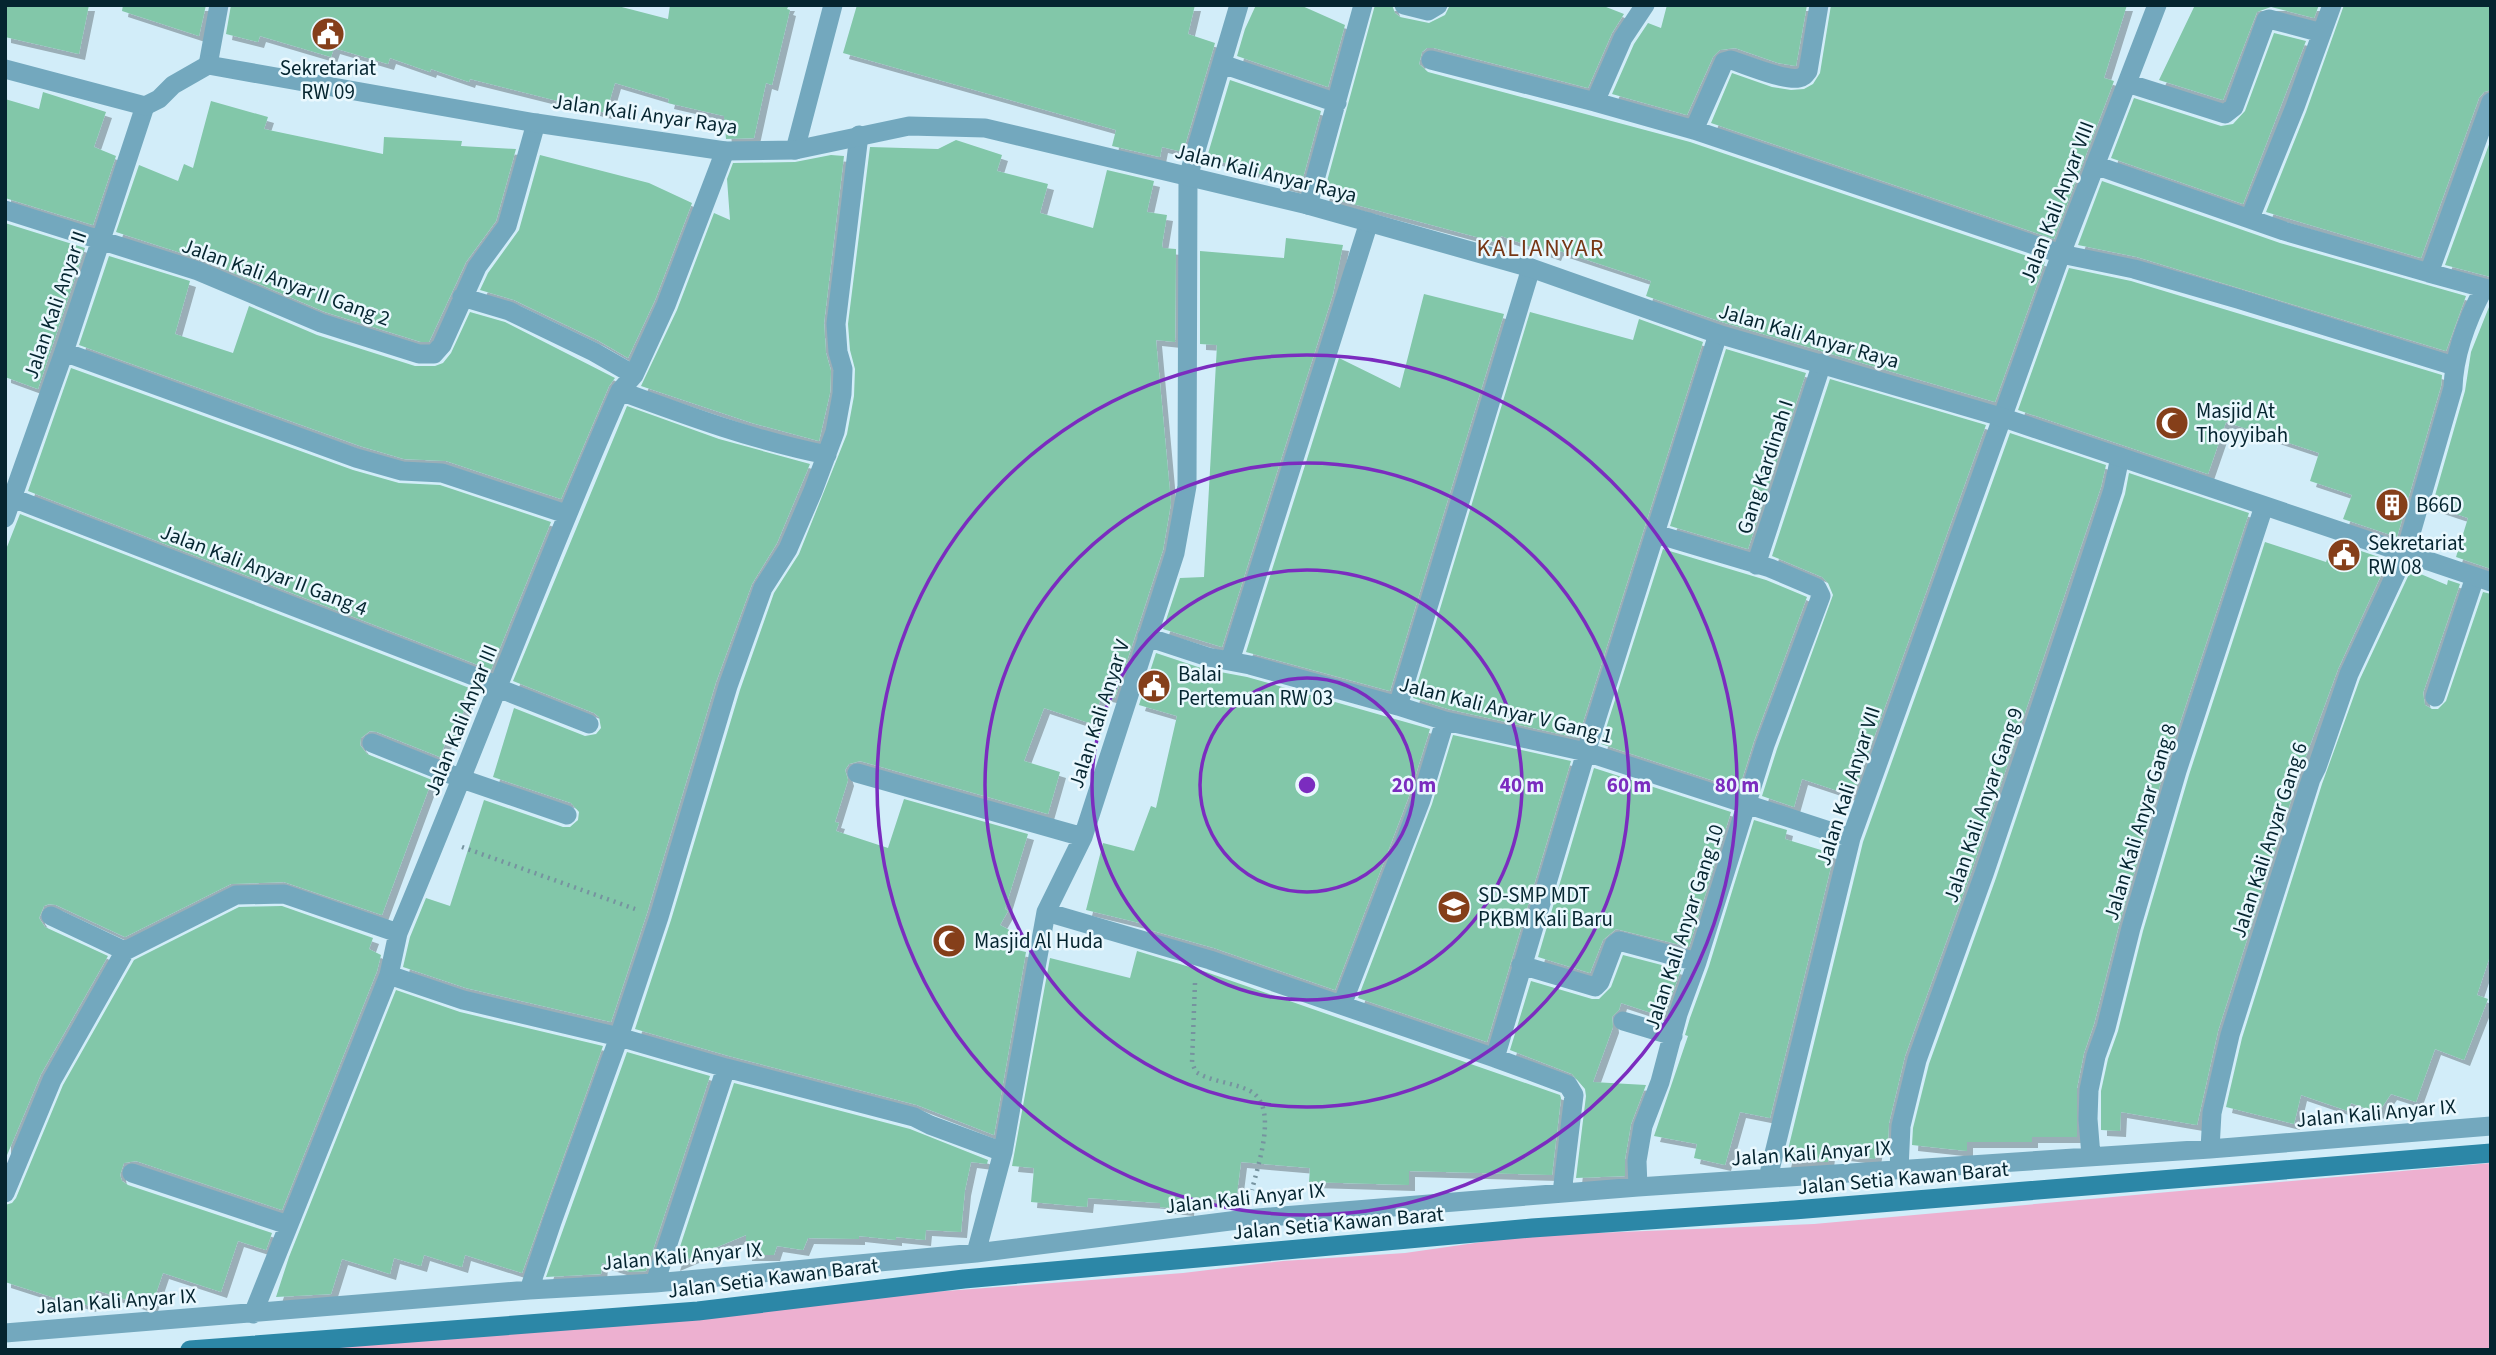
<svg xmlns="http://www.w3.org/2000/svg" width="2496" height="1355" font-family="'Source Sans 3',sans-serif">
<defs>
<filter id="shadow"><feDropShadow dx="6" dy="6" stdDeviation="0" flood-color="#0004"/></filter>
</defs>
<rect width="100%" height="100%" fill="#d2edf9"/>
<path fill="#edb0d0" d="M2491,1163V1350H267L867,1297L1183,1273L1283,1261L1405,1253L1524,1236L1814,1224Z"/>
<path fill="#82c7a9" filter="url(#shadow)" d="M5,5H89L79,54L5,37Z
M123,5H206L199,36L122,11Z
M231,5H614L668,19L670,5H789L787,9L790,10L772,85L766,83L754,138L726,139L724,116L668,103L669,99L615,83L606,113L470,79L469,82L431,69L430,72L390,58L388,64L334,48L331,57L260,36L258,42L226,34Z
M857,5H1195L1188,34L1215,43L1183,152L1162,147L1160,157L1112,146L1116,130L843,53Z
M1256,5H1300L1345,25L1328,87L1237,56L1245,29Z
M1375,5H1392L1395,13L1400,17L1429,23L1445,15L1450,5H1601L1624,14L1612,33L1588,88L1434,48H1427L1422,52L1419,64L1428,72L1690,142L2045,262L1995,402L1722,322L1646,296L1651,281L1557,250L1555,255L1501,236L1499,243L1323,196Z
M1667,5H1807L1796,66L1778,63L1735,48L1720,50L1713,57L1687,115L1612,94L1634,44L1648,23L1661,28Z
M1831,5H2127L2104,78L2114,81L2054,239L1711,123L1732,73L1772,87L1791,90L1804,89L1813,84L1820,73Z
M2195,5H2319L2314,18L2271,7L2257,12L2223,100L2159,80Z
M2344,5H2491V90L2484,92L2479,98L2421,258L2266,212L2306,112Z
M2274,33L2306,41L2243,204L2111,158L2134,98L2221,126L2233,124L2245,111Z
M1230,80L1321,111L1300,189L1281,184L1282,181L1207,157Z
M43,92L106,112L94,147L116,156L93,225L5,198V99L39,109Z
M211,101L268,117L264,129L383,154L384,137L462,141L461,146L516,149L496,221L466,262L429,342H421L325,312L203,260L116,232L139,165L178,181L184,164L193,168Z
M2491,139V277L2445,265Z
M956,140L1002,155L997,171L1048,184L1040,213L1093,228L1107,170L1154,181L1147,212L1167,215L1162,245L1163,248L1176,249L1175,342L1156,340L1171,503L1163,550L1115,698L1102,695L1092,724L1044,708L1024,761L1060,772L1048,814L860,761L849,764L845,770L848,780L835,822L839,823L836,831L888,848L904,799L1028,834L1005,909L1008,911L1000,925L1013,932L1004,947L1026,952L994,1135L917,1105L729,1056L635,1029L671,920L740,690L774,593L799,554L847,434L854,396L855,369L850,350L848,324L870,147L938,149Z
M540,155L649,183L692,203L655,300L628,358L599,341L514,300L480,290L488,273L519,230Z
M831,155L844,156L824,323L826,353L831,371L830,393L819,441L752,423L641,386L677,310L714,213L730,220L727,179L733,163L795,162Z
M2102,181L2280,243L2466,296L2446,351L2137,257L2078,245Z
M5,223L85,248L38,389L5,377Z
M1286,238L1343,245L1333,294L1222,647L1163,629L1180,578L1204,577L1217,345L1200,344V251L1284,258Z
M109,256L190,281L175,334L233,353L249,306L317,335L415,366H435L443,363L451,353L470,312L505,322L615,378L609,386L561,499L446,461L404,459L360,446L79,345Z
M2069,268L2131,281L2442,375L2441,386L2397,537L2343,519L2352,495L2310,481L2319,453L2226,422L2208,474L2018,410Z
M1424,294L1504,314L1390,691L1246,652L1339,358L1400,388Z
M2491,302V569L2456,557L2468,518L2432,506L2465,391L2471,352Z
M1530,312L1633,340L1639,319L1703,342L1578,738L1448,709L1413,698Z
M1726,349L1806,373L1748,549L1670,526Z
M71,368L353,470L399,483L440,485L551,522L491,670L28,491Z
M1830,379L1986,425L1853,796L1802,779L1794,807L1762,796L1777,749L1833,595L1828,583L1822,577L1772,556Z
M627,406L719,439L810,464L777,543L752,584L716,682L647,913L611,1022L466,988L403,967L410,937L426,898L450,906L484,800L563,827H570L578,820L579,812L571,803L493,777L514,708L585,736L596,734L601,728L599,717L594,713L513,681Z
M2010,433L2106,465L2101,487L1972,870L1905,1056L1889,1123L1888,1142L1878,1141L1875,1159L1829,1153L1828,1162H1785L1863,842Z
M2129,473L2249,513L2165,768L2119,925L2094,1024L2084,1053L2077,1088V1137H2032V1142H1967V1151L1912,1145L1913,1128L1929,1064L1996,878L2125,494Z
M20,514L472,689L451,744L446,741L440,757L377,732L370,731L361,738L360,745L367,754L432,780L382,915L284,882L231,884L125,937L56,905L49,904L44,906L39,918L45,927L108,956L41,1074L5,1160V552Z
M2265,542L2326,562L2334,542L2388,560L2338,669L2299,775L2218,1031L2197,1125L2121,1112L2120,1131L2101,1130V1091L2108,1059L2118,1031L2143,931L2189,775Z
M1663,549L1766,580L1807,597L1754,741L1739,789L1601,744Z
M2411,570L2447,585L2448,580L2460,584L2423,693L2425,705L2432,709H2438L2446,701L2483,592L2491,594V953L2477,995L2488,999L2464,1060L2435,1049L2416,1102L2391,1094L2378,1113L2351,1103L2348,1111L2301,1095L2294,1124L2226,1107L2242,1038L2322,784L2360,679Z
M1156,653L1204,669L1247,677L1430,729L1409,796L1335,990L1214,948L1143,928L1144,924L1086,910L1103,843L1134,851L1151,806L1156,808L1177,716L1139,705Z
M1453,735L1571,761L1487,1042L1358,998L1432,804Z
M1594,768L1731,812L1689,947L1616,929L1603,940L1590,973L1538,957Z
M1754,820L1787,830L1785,839L1834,854L1770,1118L1740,1112L1725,1165L1694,1158L1697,1144L1654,1136L1688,1036L1685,1035L1690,1018L1709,966Z
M282,906L373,938L369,949L381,955L377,971L282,1210L136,1161L124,1163L120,1175L122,1181L128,1185L272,1233L266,1250L238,1241L221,1292L163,1273L151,1308L96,1290L90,1306L59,1296L58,1299L5,1282V1205L12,1203L16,1198L63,1085L134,960L239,907Z
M1137,951L1206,972L1560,1095L1561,1098L1552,1175L1409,1171V1185L1309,1182L1310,1168L1241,1162L1236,1201L1189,1197L1188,1210L1160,1207V1203L1088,1198L1087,1207L1031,1202L1034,1168L1012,1166L1050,958L1130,978Z
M1623,955L1681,970L1664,1017L1621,1003L1619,1010L1612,1017L1613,1027L1593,1082L1646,1085L1631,1124L1625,1159V1176L1576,1178L1586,1096L1585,1089L1572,1074L1510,1050L1531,981L1592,999H1599L1611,987Z
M396,990L460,1012L603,1046L522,1273L465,1255L462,1267L424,1255L421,1266L394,1258L390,1274L342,1259L331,1294L276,1297L289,1257Z
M627,1052L710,1076L646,1271L630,1272L602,1263L601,1274L546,1277Z
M734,1083L910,1129L988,1160L987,1164L971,1162L965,1190L961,1232L926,1230L925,1240L896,1237V1240L859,1236V1239L808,1238L803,1250L777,1246L774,1255H746V1235L674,1265Z"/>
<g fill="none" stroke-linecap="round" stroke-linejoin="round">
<path stroke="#76939f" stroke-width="4.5" stroke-dasharray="2 5" stroke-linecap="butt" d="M462,847L635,909
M1195,983L1192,1063L1196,1072C1212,1082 1231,1082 1248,1090C1280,1104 1258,1164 1252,1190"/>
<path stroke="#73a8be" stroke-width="19" d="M1404,5L1428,11L1438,5
M1645,5L1623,38L1595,102L1694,130L2061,254L2134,269L2238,299L2454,366
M1431,60L1595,102
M1222,64L1337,103
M208,65L219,5
M2127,83L2225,114L2234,107L2266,20L2269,19L2322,33
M1694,130L1724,62L1731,60C1747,65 1784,81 1799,78C1804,77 1805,75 1808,71L1819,5
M795,150L833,5
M2095,165L2284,231L2429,273L2491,102
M1308,205L1363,5
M5,210L198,271L321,323L419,354H434L442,345L477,267L507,226L536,123
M2250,218L2295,107L2332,5
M2429,273L2484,288
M462,297L509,311L594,352L634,375
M64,352L356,458L402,471L442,473L566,514
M620,391C688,416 756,441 827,455
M5,495L499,686
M5,518L64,352L145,106
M1756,565L1822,363
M1147,637L1208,657L1250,665L1398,706L1445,721L1586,752L1851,838
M1230,661L1369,222
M498,688L589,724
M2435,697L2475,577
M1398,706L1531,268
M372,743L462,779L567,815
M857,773L1083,837
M1046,912L1210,960L1495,1058
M51,916L125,951
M1521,965L1595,987L1600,982L1614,945L1619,941L1697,962
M389,975L463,1000L619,1037L726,1068L655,1283
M1342,1005L1421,800L1445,721
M1623,1021L1673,1036
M726,1068L914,1117L930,1125L1003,1152
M2210,1149L2212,1113L2230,1035L2311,779L2317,767L2349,674L2405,554L2453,388C2454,354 2468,318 2484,288L2491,290
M2091,1156L2088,1119L2089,1090L2096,1056L2106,1028L2131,928L2177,771L2264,506
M1899,1169L1901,1126L1917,1060L1984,874L2076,602L2113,490L2120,457
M132,1173L288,1225
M1768,1178L1851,838L2061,254L2157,5
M1638,1187L1637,1161L1643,1126L1660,1082L1678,1014L1697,962L1765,745L1821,596L1817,588L1770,568L1656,534
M5,1193L52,1080L125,951L236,895L284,894L398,933
M1562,1193L1574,1095L1568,1085L1495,1058L1586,752L1718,334
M976,1253L1003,1152L1046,912L1083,837L1175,553L1187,486L1188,177L1239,5
M529,1290L552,1222L619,1037L659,917L728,686L763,588L788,549L813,491L835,432L842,394L843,369L838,352L836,324L859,135
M253,1314L389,975L398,933C474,753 541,570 620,391L634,375L666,305L725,151
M5,1333L529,1290L655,1283L976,1253L1246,1219L1638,1187L2210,1149L2491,1126"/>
<path stroke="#73a8be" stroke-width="19" d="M5,69L145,106L159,99L173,85L208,65L536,123L725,151L795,150L909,126L985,128L1308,205L1531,268L1718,334L2001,417L2491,582"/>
<path stroke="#2c87a7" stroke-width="19" d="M190,1350L698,1311L964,1279L1532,1228L1794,1210L2491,1153"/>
</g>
<g fill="none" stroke="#7b2cbf" stroke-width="3.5">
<circle cx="1307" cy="785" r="107"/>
<circle cx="1307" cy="785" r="215"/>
<circle cx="1307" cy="785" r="322"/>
<circle cx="1307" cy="785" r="430"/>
</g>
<defs>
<symbol id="civic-disc" viewBox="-11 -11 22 22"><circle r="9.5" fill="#853f1a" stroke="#eaf8fe"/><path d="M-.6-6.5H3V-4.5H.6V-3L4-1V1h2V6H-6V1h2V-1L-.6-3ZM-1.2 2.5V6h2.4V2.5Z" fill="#fff"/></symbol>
<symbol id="mosque-disc" viewBox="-11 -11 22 22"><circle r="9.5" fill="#853f1a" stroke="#eaf8fe"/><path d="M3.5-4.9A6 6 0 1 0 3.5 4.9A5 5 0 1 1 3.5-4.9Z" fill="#fff"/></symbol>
<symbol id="building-disc" viewBox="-11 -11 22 22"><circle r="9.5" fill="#853f1a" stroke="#eaf8fe"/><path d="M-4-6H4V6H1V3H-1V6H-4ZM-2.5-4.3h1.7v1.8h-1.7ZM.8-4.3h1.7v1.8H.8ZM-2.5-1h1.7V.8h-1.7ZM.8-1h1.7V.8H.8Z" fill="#fff"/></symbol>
<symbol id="school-disc" viewBox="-11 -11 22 22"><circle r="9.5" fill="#853f1a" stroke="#eaf8fe"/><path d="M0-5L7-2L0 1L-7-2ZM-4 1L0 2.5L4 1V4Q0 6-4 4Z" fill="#fff"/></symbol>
</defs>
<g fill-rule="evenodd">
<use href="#civic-disc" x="309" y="15" width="38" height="38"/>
<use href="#mosque-disc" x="2153" y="404" width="38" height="38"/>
<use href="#building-disc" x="2373" y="486" width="38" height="38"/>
<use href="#civic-disc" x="2325" y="536" width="38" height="38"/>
<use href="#civic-disc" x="1135" y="667" width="38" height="38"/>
<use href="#school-disc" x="1435" y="888" width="38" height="38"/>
<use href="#mosque-disc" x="930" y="922" width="38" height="38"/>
</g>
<g text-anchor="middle" stroke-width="5" stroke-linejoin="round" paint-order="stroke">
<g font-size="21" fill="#052530" stroke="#eaf8fe" text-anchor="start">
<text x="328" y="75" text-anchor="middle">Sekretariat<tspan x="328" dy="24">RW 09</tspan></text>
<text x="2196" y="418">Masjid At<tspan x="2196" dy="24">Thoyyibah</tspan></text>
<text x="2416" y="512">B66D</text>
<text x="2368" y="550">Sekretariat<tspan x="2368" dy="24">RW 08</tspan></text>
<text x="1178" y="681">Balai<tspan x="1178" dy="24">Pertemuan RW 03</tspan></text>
<text x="1478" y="902">SD-SMP MDT<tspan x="1478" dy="24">PKBM Kali Baru</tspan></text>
<text x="974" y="948">Masjid Al Huda</text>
</g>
<g font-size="21" fill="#052530" stroke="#eaf8fe">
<text transform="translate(645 114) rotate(8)" y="7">Jalan Kali Anyar Raya</text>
<text transform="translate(1266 173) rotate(14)" y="7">Jalan Kali Anyar Raya</text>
<text transform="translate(2057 202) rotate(-69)" y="7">Jalan Kali Anyar VIII</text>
<text transform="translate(286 282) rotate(20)" y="7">Jalan Kali Anyar II Gang 2</text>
<text transform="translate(55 305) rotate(-71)" y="7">Jalan Kali Anyar II</text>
<text transform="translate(1809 336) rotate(16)" y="7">Jalan Kali Anyar Raya</text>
<text transform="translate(1765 467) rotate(-72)" y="7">Gang Kardinah I</text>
<text transform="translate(264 570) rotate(21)" y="7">Jalan Kali Anyar II Gang 4</text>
<text transform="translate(1506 710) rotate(14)" y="7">Jalan Kali Anyar V Gang 1</text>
<text transform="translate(1099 714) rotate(-72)" y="7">Jalan Kali Anyar V</text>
<text transform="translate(461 720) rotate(-68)" y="7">Jalan Kali Anyar III</text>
<text transform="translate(1848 786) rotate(-72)" y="7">Jalan Kali Anyar VII</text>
<text transform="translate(1983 805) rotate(-71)" y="7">Jalan Kali Anyar Gang 9</text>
<text transform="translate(2140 822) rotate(-73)" y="7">Jalan Kali Anyar Gang 8</text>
<text transform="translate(2269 840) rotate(-72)" y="7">Jalan Kali Anyar Gang 6</text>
<text transform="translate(1684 927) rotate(-72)" y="7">Jalan Kali Anyar Gang 10</text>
<text transform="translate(2376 1113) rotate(-5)" y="7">Jalan Kali Anyar IX</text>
<text transform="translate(1811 1153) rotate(-4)" y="7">Jalan Kali Anyar IX</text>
<text transform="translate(1903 1178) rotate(-5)" y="7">Jalan Setia Kawan Barat</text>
<text transform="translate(1245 1198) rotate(-6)" y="7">Jalan Kali Anyar IX</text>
<text transform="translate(1338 1223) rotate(-5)" y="7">Jalan Setia Kawan Barat</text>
<text transform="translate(682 1256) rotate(-5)" y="7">Jalan Kali Anyar IX</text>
<text transform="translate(773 1278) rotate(-7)" y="7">Jalan Setia Kawan Barat</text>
<text transform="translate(116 1301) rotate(-4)" y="7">Jalan Kali Anyar IX</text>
</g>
<g font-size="24" letter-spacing="2" fill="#763715" stroke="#eaf8fe">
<text x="1541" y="256">KALIANYAR</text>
</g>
</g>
<circle cx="1307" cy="785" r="10" fill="#7b2cbf" stroke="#eaf8fe" stroke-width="3.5"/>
<g font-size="21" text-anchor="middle" font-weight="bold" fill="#7b2cbf" stroke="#eaf8fe" stroke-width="5" stroke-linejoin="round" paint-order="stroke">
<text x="1414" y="792">20 m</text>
<text x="1522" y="792">40 m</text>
<text x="1629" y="792">60 m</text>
<text x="1737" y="792">80 m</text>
</g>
<rect width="2496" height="1355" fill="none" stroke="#052530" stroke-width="14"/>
</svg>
